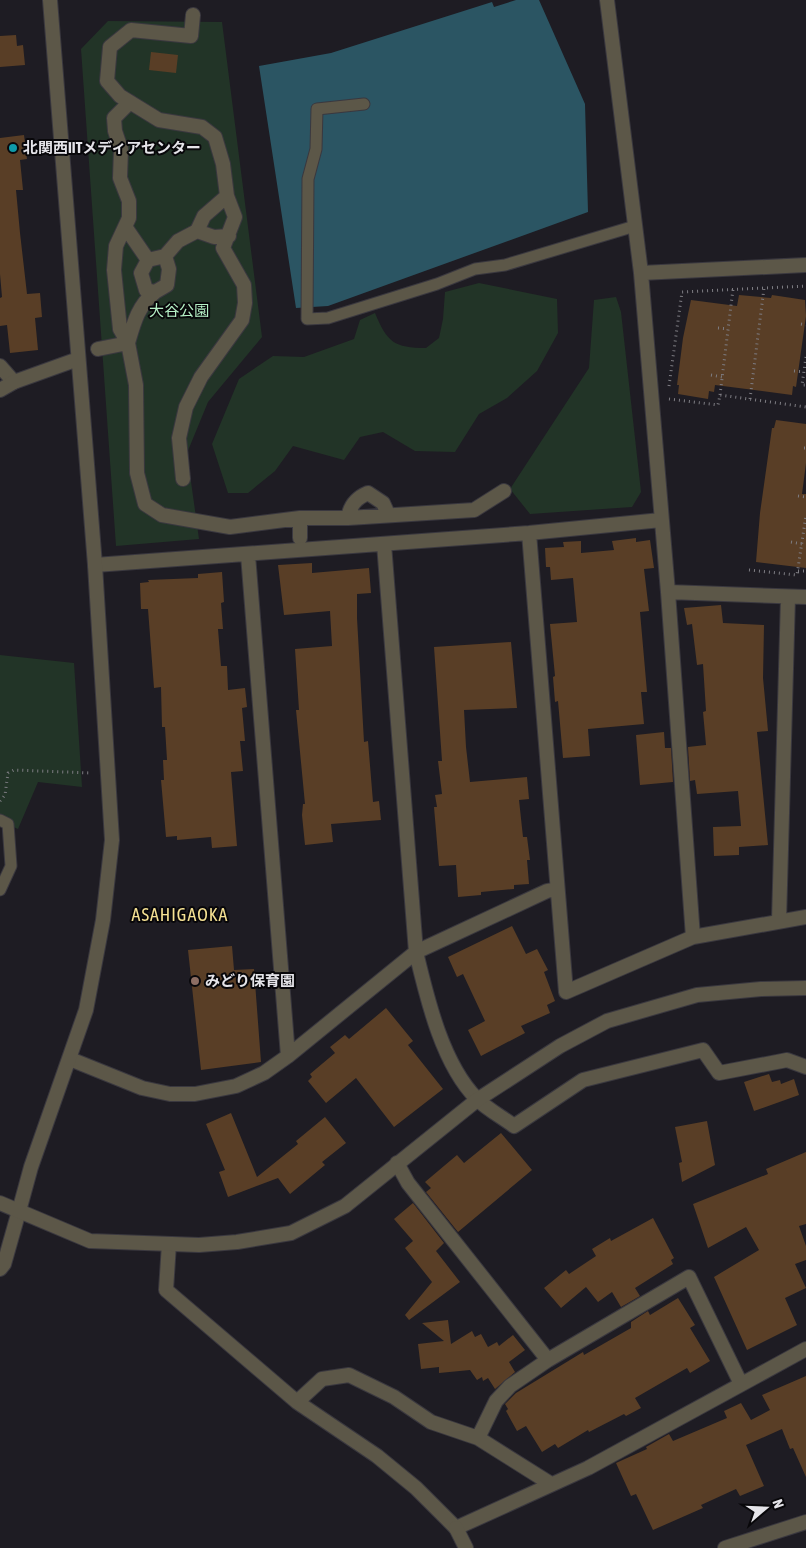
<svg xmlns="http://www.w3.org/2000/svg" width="806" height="1548" font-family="'Asap Condensed','Noto Sans JP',sans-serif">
<rect width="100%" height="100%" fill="#1e1c23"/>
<path fill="#223427" d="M108,21L222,22L262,337L208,402L187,453L199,539L116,546L81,49Z
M479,283L557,299L558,333L537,371L507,398L479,414L455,452L415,451L383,432L360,437L344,460L293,446L275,471L248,493H228L212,444L239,379L273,356L304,357L354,339L360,320L375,313C387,342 394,348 426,348L439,338L443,319L445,292Z
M616,297L621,312L641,492L632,507L530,514L510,489L589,368L594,300Z
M0,655L74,663L82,787L38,782L18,829L0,821Z"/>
<path fill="#2b5563" d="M516,0H539L585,104L588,212L328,306L296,308L259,66L331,53L492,2L494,7Z"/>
<path fill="#593e26" d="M16,35L17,46L23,45L25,65L0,67V36Z
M151,52L178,55L176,73L149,70Z
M24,135L27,159L20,160L23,190H16L20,233L27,294L40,293L42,317L35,318L38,350L10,353L7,325L0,326V298L2,297L0,274V138Z
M739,295L771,298L772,295L805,300L806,316L796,387L793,386L792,395L715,385L714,392L709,391L708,399L678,394L679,385H677L683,338L691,300L737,306Z
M776,420L806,424V463L802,494H806V568L756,562L760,513L772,428H774Z
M636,538V542L650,540L654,568L644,569L649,611L640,612L647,692H641L644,724L588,729L590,756L563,758L558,701L555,702L553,677L555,676L550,624L577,622L573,578L551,580L550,567H546L545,548L564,547L563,542L581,541V553L614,550L612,541Z
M312,563V573L369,568L371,593L357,594V618L364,742L368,741L373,802L379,801L381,820L331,824L333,842L305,845L302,815L303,804H305L296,710H299L295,649L332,646L330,611L284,615L278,565Z
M222,572L224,602L221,603L223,629H218L221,666H227L228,690L245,688L247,707L242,708L245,741H240L243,771L231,772L237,846L212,848L211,837L177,840V836L166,837L161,780H164L163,760H167L165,727H162L161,687L154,688L148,609H141L140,583L149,582L148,580L198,578V574Z
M721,605L723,623L764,625L763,678L768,731L757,732L768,845L739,847V855L714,856L713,827L741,826L738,791L697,794L695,780L690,781L688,747L706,745L703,712L706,711L703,664L697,665L692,624L687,625L684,608Z
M511,642L517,708L464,710L466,747L470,782L527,777L529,799L519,800L523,837H527L530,860H527L529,884L514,885V889L481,892V895L458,897L456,865L439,866L434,807H437L435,795L442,794L438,761H442L434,647Z
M664,732L665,748H671L673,782L640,785L636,735Z
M512,926L526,954L537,949L548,970L544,972L555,1001L547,1005L550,1013L521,1026L525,1033L481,1056L468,1030L485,1021L463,974L457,977L448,957Z
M232,946L234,970L254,969L261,1062L201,1070L188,950Z
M386,1008L413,1041L408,1045L443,1089L394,1127L356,1078L326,1103L308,1081L312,1077L310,1074L335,1053L330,1047L345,1035L349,1039Z
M769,1074L772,1082L780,1080L781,1084L794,1079L799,1095L754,1111L744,1082Z
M231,1113L257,1177L298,1144L296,1141L325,1117L346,1143L322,1162L325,1165L290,1194L278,1178L228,1197L219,1172L225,1170L206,1124Z
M707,1121L715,1165L682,1182L679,1163L682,1162L675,1127Z
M501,1133L532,1170L458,1232L426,1192L431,1188L425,1182L457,1155L464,1163Z
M806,1152V1224L799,1226L806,1246V1260L795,1264L806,1288L785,1298L797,1325L747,1350L714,1277L759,1250L746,1227L708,1248L693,1204L768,1174L766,1169Z
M413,1203L444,1243L436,1251L460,1282L409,1320L405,1315L432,1282L405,1248L413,1241L394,1219Z
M653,1218L674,1258L671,1260L673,1264L635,1288L640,1296L621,1307L612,1292L598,1302L586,1287L561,1308L544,1288L566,1270L569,1274L596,1256L592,1249L610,1238L611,1241Z
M678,1298L695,1325L690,1328L710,1361L690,1373L687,1368L635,1398L641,1408L626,1416L624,1414L589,1432L588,1430L558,1448L555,1444L542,1452L526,1426L517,1431L506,1411L508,1409L505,1404L516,1393L583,1352L584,1355L631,1328V1322L648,1311L650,1315Z
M448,1320L451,1344L472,1331L475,1337L481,1334L488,1347L497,1342L499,1346L513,1335L525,1350L509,1362L515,1372L495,1389L488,1378L483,1381L482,1377L477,1380L470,1370L439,1373V1367L421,1369L418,1344L444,1341L422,1323Z
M806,1376V1477L793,1448L790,1449L782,1429L746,1445L764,1486L740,1496L736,1489L701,1505L703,1508L653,1530L636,1494L631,1496L616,1463L647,1449L646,1447L669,1434L673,1441L727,1418L724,1411L741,1403L751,1420L770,1410L762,1395Z"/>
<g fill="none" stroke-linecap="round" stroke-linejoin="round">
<defs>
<path id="service" d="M364,104L317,109L316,149L308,179L307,319L328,318L437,284L475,269L505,265L635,226
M0,820L8,824L11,866L0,890"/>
<path id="pedestrian" d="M130,102L114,118L115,131L121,149L120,178L129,201V218L116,246L114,270L120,329L128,343L136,385L137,473L145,504L162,515L230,527L300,518H348L474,510L504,491
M126,228L148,260L165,256L178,241L197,231L204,216L227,196
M197,231L214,237L229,236
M148,260L141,273L146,290L155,292L167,285L169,269L165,256
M98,349L128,343C134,322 138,306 155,292
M183,479L179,438L186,407L201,377L242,320L245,303L244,285L223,248L235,217L227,196L223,164L215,137L202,127L159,120L120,96L107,81L110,47L131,30L191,36L193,15
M300,518V538
M348,518C350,505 356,498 368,493L383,503L388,514"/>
<path id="minor" d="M607,0L641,273L668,592L693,937
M641,273L806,265
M0,366L14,382
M529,533L566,992L693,937L806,917
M384,544L416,952C427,998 442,1064 477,1099C487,1109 502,1117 514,1126L583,1080L703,1050L719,1073L787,1060L806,1067
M248,555L288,1056
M95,565L529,533L661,520
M668,592L806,597
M779,921L788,597
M70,1059L142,1088L170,1094H195L236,1086L264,1073L288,1056L416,952L547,891L557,889
M397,1163L408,1183L548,1360
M169,1244L166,1290L297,1402L377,1456L416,1488L456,1528L588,1468L806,1349
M0,1269L4,1264L19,1211
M297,1402L322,1379L349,1375L394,1397L431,1422L478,1438
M551,1484L478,1438L496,1401L510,1386L548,1360L689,1277L741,1384"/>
<path id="tertiary" d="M0,390L14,382L78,359
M0,1203L90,1241L199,1245L237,1242L291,1233L345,1206L477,1100L560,1046L607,1021L697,995L761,989L806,988
M19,1211L31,1167L86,1010L103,920L112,840L95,565L50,0
M456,1528L466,1548
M725,1548L806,1522"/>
</defs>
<use href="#service" stroke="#3a383f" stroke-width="13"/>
<use href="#pedestrian" stroke="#3a383f" stroke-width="16"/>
<use href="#minor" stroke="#3a383f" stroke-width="16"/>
<use href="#tertiary" stroke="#3a383f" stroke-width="16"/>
<path stroke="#7e7d83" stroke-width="3" stroke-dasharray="1 4" stroke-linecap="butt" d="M801,324L806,325
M718,328L728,329
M806,357L802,385H806
M794,371L804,372
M711,375L722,377
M669,386L682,292L806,286
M720,395L733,289
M669,399L718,405L720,395L806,407
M750,399L764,288
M804,448H806
M798,496L806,497
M791,542L802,544
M749,570L797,575L806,515
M798,571H806
M0,801L5,795L8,773L14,770L91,773"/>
<use href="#service" stroke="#5c5748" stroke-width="11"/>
<use href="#pedestrian" stroke="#5c5748" stroke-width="14"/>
<use href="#minor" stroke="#5c5748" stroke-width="14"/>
<use href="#tertiary" stroke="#5c5748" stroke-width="14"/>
</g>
<circle fill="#0f9aa8" stroke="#08070a" stroke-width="2" cx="13" cy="148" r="5"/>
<circle fill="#8d6e63" stroke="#08070a" stroke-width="2" cx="195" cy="981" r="5"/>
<g text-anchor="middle" stroke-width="4" stroke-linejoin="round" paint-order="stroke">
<g font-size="15" font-weight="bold" fill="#e5e4e9" stroke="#08070a" text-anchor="start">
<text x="23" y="153">北関西IITメディアセンター</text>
<text x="205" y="986">みどり保育園</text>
</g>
<g font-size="15" fill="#b5f0c6" stroke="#08070a">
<text x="179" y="316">大谷公園</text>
</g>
<g font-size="18" letter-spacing="1" fill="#f5e193" stroke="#08070a">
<text x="180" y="921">ASAHIGAOKA</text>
</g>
</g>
<g transform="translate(766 1508) rotate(71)" stroke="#08070a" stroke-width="4" paint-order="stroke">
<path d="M0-4L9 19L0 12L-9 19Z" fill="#e5e4e9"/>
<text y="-8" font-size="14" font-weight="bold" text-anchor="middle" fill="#e5e4e9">N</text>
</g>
</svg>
